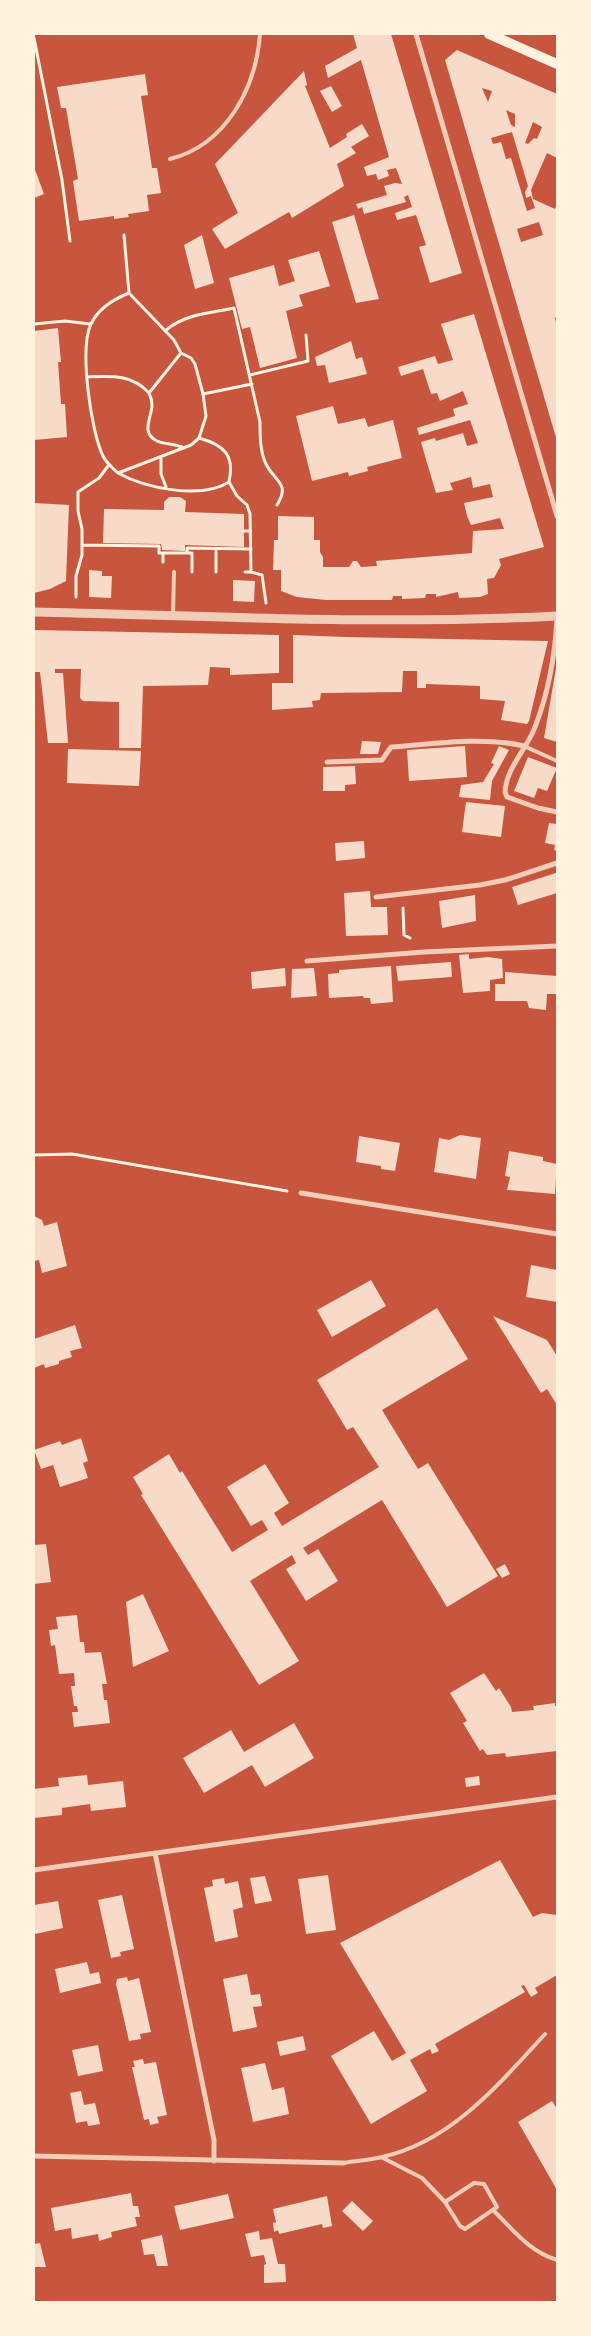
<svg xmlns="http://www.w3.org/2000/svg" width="591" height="2336" font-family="'Golos Text',sans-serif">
<rect width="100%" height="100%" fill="#c8553d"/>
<path fill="#f7dbc8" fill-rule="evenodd" d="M353,34H391L462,273L430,283L419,247L426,245L416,215L397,220L395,213L412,207L408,195L404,197L406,202L364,214L362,207L358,209L356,204L387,195L384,186L395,183L402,184L396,168L387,170L389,176L378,180L376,174L367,176L364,167L389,157L361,60L328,78L325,66L357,48Z
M457,50L557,94V158L547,153L531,190L533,199L555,209L557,203V317L555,318L557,326V441L445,60ZM482,88L492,91L488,102ZM506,110L515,114V127L511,125ZM533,122L542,127L537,139L534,138L528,144L525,143ZM512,132L528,186L525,192L526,198L531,196L535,208L527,211L511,158L506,159L501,142L493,144L491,138ZM539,222L543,235L521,242L517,229Z
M304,71L307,85L305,86L330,148L347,137L346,134L362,124L369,136L351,147L356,153L337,164L344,186L292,218L289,212L225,249L212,229L238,213L215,164Z
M145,74L148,95L141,96L152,168H157L161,193L147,195L149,211L128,214L129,217L114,219V216L79,221L73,181L78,179L66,108H61L57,87Z
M331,86L342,106L332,112L320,91Z
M34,167L44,194L34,198Z
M354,215L379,299L356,303L332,222Z
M202,235L214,283L195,289L184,245Z
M319,251L330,286L299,295L303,306L286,311L297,358L260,368L250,327L242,329L229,278L274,265L279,286L295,281L288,260Z
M474,314L544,547L499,559L501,565L494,578L487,579L488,594L480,597L459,598L458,592L436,597V594H426L425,598L402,599V596H393L392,600H326L297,597L281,591V570H273L274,540H278V516L314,517V540H320V552L323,557V567H349L353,561H357L361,567L377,566L376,561L472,553L473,531L504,529L500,518L471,525L467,516L464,503L493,497L490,484L473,488L471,477L450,483L453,490L436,493L425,456L421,442L435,438L436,441L463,433L467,446L478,443L470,420L419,435L417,428L455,416L453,409L468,404L463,391L440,401L437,393L431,394L423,369L401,376L398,367L435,356L438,364L453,360L441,324Z
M58,328L61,362H58L61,404H65L67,437L34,440V331Z
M351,341L356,359L362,357L367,374L329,383L325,365L317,366L315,357Z
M333,406L338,424L365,418L368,427L393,420L402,458L367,467L368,471L349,476L348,472L312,481L296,416Z
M169,497H180L186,501L185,512L244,514V547L185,545V551L162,550L161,544L103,543L104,509L164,510V502Z
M34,503L69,505L66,581L50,589L34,593Z
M89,570L102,571V576H112L111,598L89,597Z
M233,580L255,581L254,602L233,601Z
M34,630L279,635V673L230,675V668L210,667L208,685L143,686L141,748H119V702L83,701L80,698L81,669H55V673H63L68,743H48L40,672H34Z
M293,635L346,637L548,641L529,721L527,724L501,720L505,701L480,699V686L426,684V688H417V671H403L402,692L321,693L320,700L312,701L313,707L272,710V683H293Z
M556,668H557V742L544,738Z
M362,741L381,742L378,754H360Z
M465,746L467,777L409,781L407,750Z
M499,746L509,750L492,781L490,800L459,797L461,785L483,782L494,764L491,763Z
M68,749L141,751L139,786L67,783Z
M528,757L557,768L547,791L538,788L534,798L514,791Z
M355,766L356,784L345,785V791H323V767Z
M466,802L505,806L501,837L462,832Z
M549,823L557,824V851L554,850L555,845L545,843Z
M364,841L365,858L336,861L335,843Z
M556,873L557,893L518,905L512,887Z
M370,891L371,907H387L388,935L346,936L344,893Z
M475,895L476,921L442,928L439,901Z
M469,954V959L488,957L502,959L503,978L490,980V991L463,993L459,955Z
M451,962L452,977L398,981L396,966Z
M391,966L393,1002L371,1004L370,998H364L363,996L329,998L328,974L339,973V970Z
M285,968L286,986L252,989L251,972Z
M314,968L317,996L291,998L292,969Z
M505,972L557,976V994H547L546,1010L529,1008L527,1001H495V984H505Z
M460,1135L481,1138L476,1179L434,1172L439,1138L449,1140Z
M359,1136L400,1143L395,1171L381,1169V1166L356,1162Z
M509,1151L543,1157V1161L557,1164L555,1194L507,1190L510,1177L505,1176Z
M34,1216L42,1220L44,1226L57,1222L67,1266L42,1273L39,1260L34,1261Z
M531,1265L557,1270V1302L526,1297Z
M371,1280L386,1306L332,1337L317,1310Z
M437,1308L468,1359L382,1410L418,1469L428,1463L498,1576L447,1607L382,1500L303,1548L308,1555L318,1549L338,1581L306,1601L286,1569L296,1563L292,1555L250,1581L299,1661L259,1685L141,1495L143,1494L133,1477L169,1454L180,1473L182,1471L232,1552L268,1530L262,1520L251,1526L227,1487L265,1464L289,1503L274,1513L282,1526L379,1467L353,1427L347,1430L317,1380Z
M493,1316L547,1340L557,1356V1405L547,1389L541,1393Z
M75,1325L82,1348L70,1351L72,1357L59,1361V1364L45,1368L44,1364L34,1368V1339Z
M81,1438L88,1461L83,1463L88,1478L60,1487L53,1465L41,1469L34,1450L60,1441L62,1445Z
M46,1544L51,1582L34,1584V1545Z
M505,1564L510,1574L502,1578L496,1569Z
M143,1594L169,1651L133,1667L126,1602Z
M77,1615L80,1642H84L85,1653L101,1652L107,1684H102L104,1700H107L110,1723L74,1727L72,1712H78L77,1706H74L71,1686H75L74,1673L59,1674L55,1645L51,1646L49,1630L58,1629L56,1617Z
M484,1673L496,1691L499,1688L511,1707L512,1712L534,1710L533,1706L555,1703V1706H557V1751L506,1757L505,1753L487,1755L483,1749L480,1751L463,1723L467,1721L450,1693Z
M294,1723L314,1758L265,1787L252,1765L204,1793L183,1758L231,1730L244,1752Z
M87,1775L88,1785L123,1781L126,1807L91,1811L90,1804L62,1808V1815L34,1818V1789L59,1786L58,1778Z
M479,1776L480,1785L466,1787L465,1778Z
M500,1860L533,1917L542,1913L557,1915V1975L535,1988L538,1993L531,1997L524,1985L521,1986L525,1992L435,2044L439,2051L432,2054L430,2049L410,2060L427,2091L371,2124L331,2056L374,2031L392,2061L406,2053L340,1943Z
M328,1875L336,1930L306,1934L298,1879Z
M265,1876L272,1901L255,1904L250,1878Z
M224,1878L225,1884L238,1881L243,1907L233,1910L238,1937L215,1942L204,1888L213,1886L212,1880Z
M122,1895L134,1949L120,1952L121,1956L111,1958L98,1900Z
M58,1901L63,1928L35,1934L34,1905Z
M87,1962L90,1974L99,1972L101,1983L60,1993L55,1969Z
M247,1974L251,1995L260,1994L262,2006L253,2007L257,2027L233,2032L223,1979Z
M127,1977L128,1981L139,1978L151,2032L140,2034L141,2039L129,2041L116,1984L117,1979Z
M303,2036L306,2050L280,2056L277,2042Z
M98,2045L103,2071L78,2076L72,2050Z
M143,2059L144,2064L156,2062L167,2115L157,2117L159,2123L150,2125L149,2119L144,2120L132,2067H135L133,2061Z
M265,2063L272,2090L284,2087L289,2114L253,2122L241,2068Z
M81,2091L84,2105L95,2103L100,2124L88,2126L87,2121L76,2123L70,2093Z
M552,2101L557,2109V2190L518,2122Z
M131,2193L133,2206H138L140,2217H135L137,2226L111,2232L112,2237L99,2241L98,2234L72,2239L71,2228L55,2231L51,2208Z
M228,2194L234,2218L180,2230L174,2206Z
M327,2196L332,2226L323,2228L322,2224L279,2234L278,2230L274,2232L273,2223L276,2222L273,2209Z
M352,2201L373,2221L363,2231L342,2211Z
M259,2231L260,2240L272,2238L278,2264H285L286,2282L264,2283V2265L266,2264L264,2255L251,2257L245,2234Z
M162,2235L168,2266H157L154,2254L144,2255L141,2240Z
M40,2243L46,2267H34V2244Z"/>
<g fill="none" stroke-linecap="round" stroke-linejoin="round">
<path stroke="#fff3e0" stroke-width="3" d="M34,38L62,180L70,241
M124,235L129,293
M129,293L174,340L181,353L191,358L195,364L203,394L206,416L199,438L191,445L118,473C112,467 107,464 103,456C91,432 79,348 91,324C98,309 114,299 129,293Z
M34,324L65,321L90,324
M165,331C184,314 210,313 234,308L260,422C260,436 260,452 266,464C274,481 291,483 277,505
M250,375L308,361L306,335
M87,377C111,376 132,374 149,393L181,353
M149,393C151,397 152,401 152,405C152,417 140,433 157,441C166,445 175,443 184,448
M203,394L252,384
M161,457V474L166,487
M118,473C145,488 201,500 229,482C235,455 224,445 199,438
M229,482L237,496L247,505L250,514L251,572H245
M244,531H250
M82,545L159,546V553H163V562
M216,549V572
M163,553H187V548L251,549
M187,553H192V572
M251,572L262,575L266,603
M76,597V576L82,555V529L78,511V492L99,478L108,466
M403,908L404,935L410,938
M34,1155L72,1154L287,1191"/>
<path stroke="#f1ccb7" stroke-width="4" d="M170,159C226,145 256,88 260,34
M173,615L174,572
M524,746L557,761
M383,2158L422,2178L445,2202L460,2226L465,2229L497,2207L484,2184L474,2183L445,2202
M344,2163C356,2161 370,2160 382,2157C451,2142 499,2084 545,2034
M494,2211C514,2231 530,2252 557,2260"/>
<path stroke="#f1ccb7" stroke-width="5" d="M416,34L557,516
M557,619C555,654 548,694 535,727C527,749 506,768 505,792L507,797L538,808L557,812
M327,762L382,760L391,747C434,744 481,736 524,746
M376,897L480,885L505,880L557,863
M307,961L424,952L557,946
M301,1193L557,1234
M155,1853L214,2140V2161
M34,1870L557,1797
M34,2156L344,2163"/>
<path stroke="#f1ccb7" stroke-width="9" d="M34,612C208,616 383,625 557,616"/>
<path stroke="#fff3e0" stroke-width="10" d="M489,34L557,64"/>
</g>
<rect width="591" height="2336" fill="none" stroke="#fff3e0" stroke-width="70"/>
</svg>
